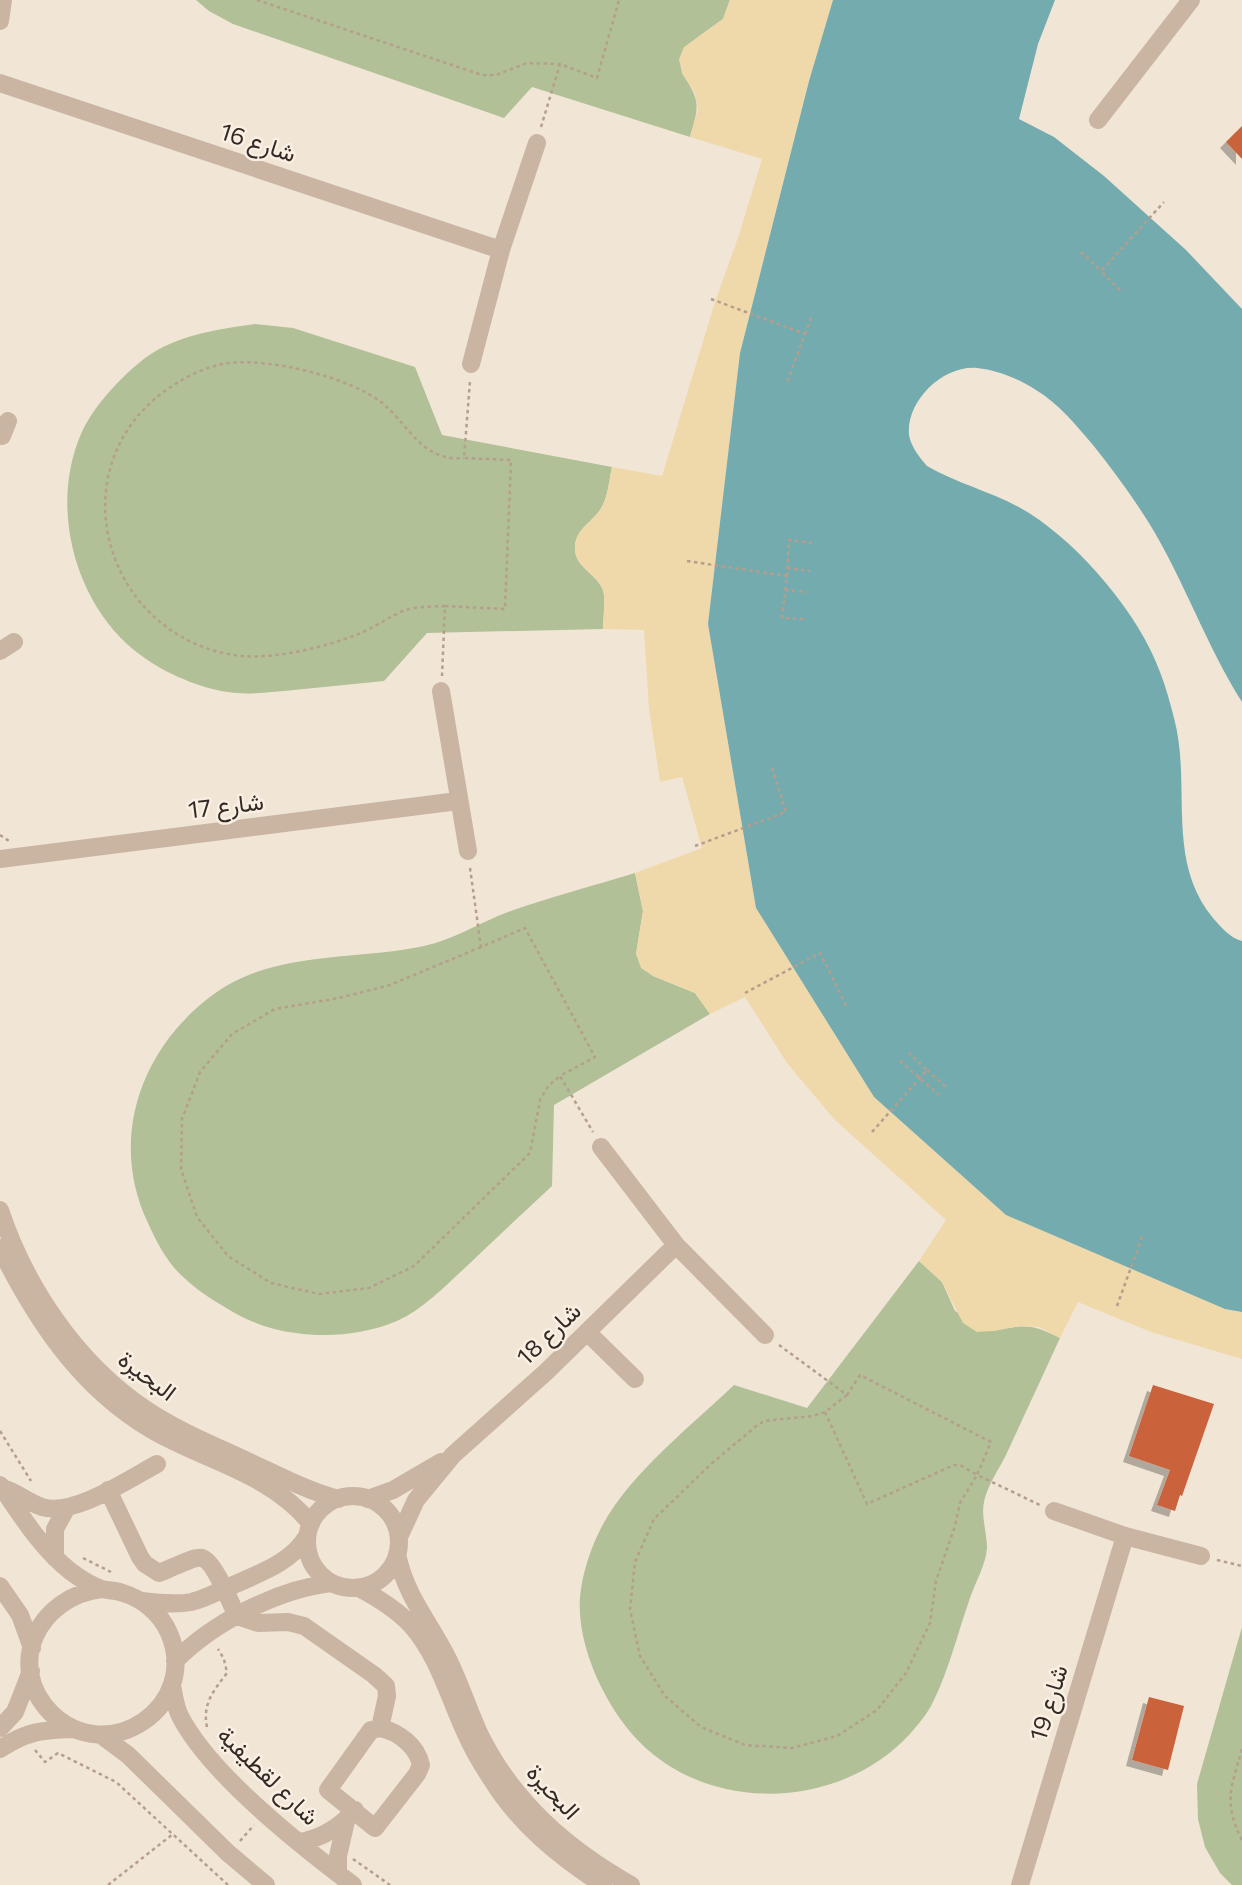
<svg xmlns="http://www.w3.org/2000/svg" width="1242" height="1885" font-family="Commissioner,Vazirmatn,sans-serif">
<defs>
<filter id="shadow"><feDropShadow dx="-6" dy="6" stdDeviation="0" flood-color="#0004"/></filter>
</defs>
<rect width="100%" height="100%" fill="#f1e5d6"/>
<path fill="#b1c096" d="M196,0H730L723,19L698,37L682,73C701,102 699,105 690,137L532,87L504,118L233,24L209,11Z
M255,324L293,328L415,367L442,435L612,467C609,481 608,498 600,510C590,524 574,530 575,550C576,568 597,574 603,590C606,601 603,617 603,629L427,633L384,681C354,684 324,687 294,690C270,692 245,696 221,691C188,684 152,667 127,644C72,593 51,503 81,434C94,405 121,377 145,358C176,335 219,329 255,324Z
M635,873L643,911L636,954L653,976L695,993L710,1014L554,1105L552,1186C524,1212 496,1238 468,1265C446,1285 425,1308 397,1321C366,1334 329,1338 296,1333C267,1330 243,1319 218,1303C205,1295 191,1285 180,1274C166,1260 156,1241 148,1223C108,1139 141,1047 214,994C274,950 355,961 424,946C453,940 481,922 508,912C550,897 593,886 635,873Z
M919,1261L942,1282L955,1311L993,1331C1024,1325 1031,1323 1060,1338C1042,1377 1024,1416 1006,1455C999,1469 987,1486 984,1502C981,1516 987,1534 987,1548C986,1564 975,1583 970,1598C958,1632 949,1670 933,1702C928,1713 917,1726 909,1735C845,1804 728,1814 654,1755C612,1722 576,1651 580,1597C582,1575 590,1550 600,1530C627,1476 690,1427 734,1385L807,1408Z
M1242,1627V1885H1232L1220,1873L1205,1847L1198,1819L1197,1784Z"/>
<path fill="#efd9aa" d="M730,0H833L809,81L740,353L708,624L756,908L874,1097L1006,1215L1225,1309L1242,1312V1359L1151,1332L1078,1302L1060,1338L1039,1327L1020,1326L993,1331L977,1332L963,1323L942,1282L919,1261L946,1220L834,1119L787,1063L745,997L710,1014L695,993L653,976L641,968L636,954L643,911L635,873L702,848L682,777L660,782L649,709L644,630L603,629C603,617 606,601 603,590C598,574 576,568 575,550C574,530 590,525 600,510C608,498 609,481 612,467L662,476L715,302L739,235L762,159L690,137L698,109L695,93L682,73L679,59L684,47L723,19Z"/>
<path fill="#74abaf" d="M833,0H1055L1038,44L1019,119L1054,137L1104,176L1186,250L1242,309V702C1206,645 1184,580 1149,523C1132,496 1113,470 1093,445C1076,425 1059,404 1036,390C1019,379 997,370 977,368C943,365 906,401 909,435C911,447 920,458 927,466C960,485 997,493 1029,513C1081,546 1139,614 1160,672C1166,687 1170,703 1174,718C1192,785 1165,860 1213,918C1221,927 1230,938 1242,941V1312L1225,1309L1006,1215L874,1097L756,908L708,624L740,353L809,81Z"/>
<path fill="#ca623b" filter="url(#shadow)" d="M1242,126V159L1226,142Z
M1153,1385L1214,1404L1182,1496L1180,1495L1175,1511L1157,1505L1170,1470L1129,1456Z
M1149,1697L1184,1706L1168,1770L1132,1760Z"/>
<g fill="none" stroke-linecap="round" stroke-linejoin="round">
<path stroke="#b59f8c" stroke-width="2.5" stroke-dasharray="3.5 3.5" stroke-linecap="butt" d="M257,0L482,75H496L527,63L560,64
M541,127L560,64L597,78L619,0
M1081,252L1101,271
M1120,290L1101,271L1164,202
M711,299L805,334L787,382
M805,334L812,315
M687,561L787,576L782,618L805,619
M787,568L810,571
M787,576L789,540L812,543
M785,590L807,592
M445,606C431,607 415,606 403,611C387,618 372,629 356,635C325,647 275,659 242,656C109,642 55,475 162,393C181,379 205,366 229,363C270,358 348,377 381,402C409,424 421,462 464,458
M442,676L445,606L505,609L511,460L464,458L470,381
M0,835L9,841
M695,846L786,812L771,764
M470,868L481,947L525,928L595,1057L560,1076L593,1132
M481,947L390,985L339,998L275,1009L232,1034L200,1072L182,1119L181,1169L197,1217L228,1256L271,1283L319,1294L369,1288L414,1266L530,1153L540,1100L549,1085L560,1076
M745,993L820,953L846,1005
M900,1061L939,1095
M927,1070L946,1087
M872,1132L927,1070L909,1053
M1117,1306L1142,1237
M779,1345L847,1395L860,1375L991,1442L977,1475L1040,1505
M825,1412L867,1504L954,1465L962,1466L977,1475L960,1503L955,1526L936,1581L930,1623L906,1673L877,1710L837,1736L792,1748L745,1745L701,1727L665,1696L640,1656L630,1609L635,1562L654,1519L711,1464L755,1427L764,1421L813,1416L825,1412L847,1395
M0,1431L31,1481
M83,1558L111,1572
M1217,1560L1242,1566
M207,1727C202,1704 214,1690 227,1673L224,1659L218,1649
M1242,1749C1231,1788 1223,1802 1242,1840
M35,1750L45,1762L58,1753L116,1782L228,1885
M240,1841L254,1825
M353,1859L390,1885
M108,1885L173,1834"/>
<path stroke="#c9b5a2" stroke-width="18" d="M0,21L3,0
M0,83L501,250
M1098,120L1191,0
M471,364L501,250L537,143
M0,435L2,436L8,421
M0,651L14,642
M441,691L468,851
M0,859L458,801
M601,1147L676,1245L765,1335
M0,1210C26,1288 77,1363 145,1409C176,1430 211,1444 245,1460C276,1474 305,1490 338,1499
M0,1248C36,1320 80,1388 152,1430C205,1461 271,1473 311,1524
M587,1332L635,1379
M0,1485C21,1515 40,1547 70,1571C78,1577 92,1586 102,1589C109,1591 116,1590 123,1593C143,1599 161,1614 169,1633C201,1706 108,1769 51,1713C4,1665 39,1596 102,1589
M2,1488C17,1492 27,1502 42,1507C73,1517 129,1479 157,1464
M108,1490L140,1557L145,1564L159,1573C168,1570 194,1556 202,1558C214,1561 231,1604 237,1616
M307 1542a46 46 0 1 1 92 0a46 46 0 1 1-92 0Z
M368,1499L393,1490L441,1462
M1054,1511L1125,1536L1201,1556
M399,1537L416,1500L453,1455L546,1372L676,1245
M397,1554C406,1597 429,1621 448,1659C460,1683 468,1709 479,1733C512,1801 566,1848 631,1885
M55,1558V1529L66,1509
M0,1586L20,1615L32,1648
M359,1588C378,1598 396,1609 411,1625C438,1655 449,1698 466,1734C473,1750 482,1765 492,1780C520,1825 559,1856 603,1885
M142,1601C158,1603 175,1605 191,1602C205,1599 218,1591 231,1586C260,1573 291,1563 307,1536
M237,1616L258,1623L288,1622L304,1626L374,1675L386,1686L387,1696L380,1728
M175,1661C214,1622 276,1590 331,1583
M172,1685C174,1695 175,1706 180,1716C209,1773 301,1846 353,1885
M0,1728L15,1712L31,1671
M380,1728C399,1732 417,1746 421,1765L417,1774L375,1828L328,1790L371,1730Z
M101,1735L128,1755L228,1853L266,1885
M0,1749C27,1731 42,1730 74,1729
M300,1842C323,1838 340,1827 355,1810
M338,1874V1856L346,1821
M1020,1885L1125,1536"/>
</g>
<g text-anchor="middle" stroke-width="5" stroke-linejoin="round" paint-order="stroke">
<g font-size="24" fill="#342a25" stroke="#f9efe2">
<text transform="translate(258 143) rotate(18)" y="8">شارع 16</text>
<text transform="translate(226 806) rotate(-7)" y="8">شارع 17</text>
<text transform="translate(549 1334) rotate(-44)" y="8">شارع 18</text>
<text transform="translate(147 1376) rotate(37)" y="8">البحيرة</text>
<text transform="translate(1049 1703) rotate(-73)" y="8">شارع 19</text>
<text transform="translate(268 1776) rotate(44)" y="8">شارع لقطيفية</text>
<text transform="translate(553 1792) rotate(47)" y="8">البحيرة</text>
</g>
</g>
</svg>
